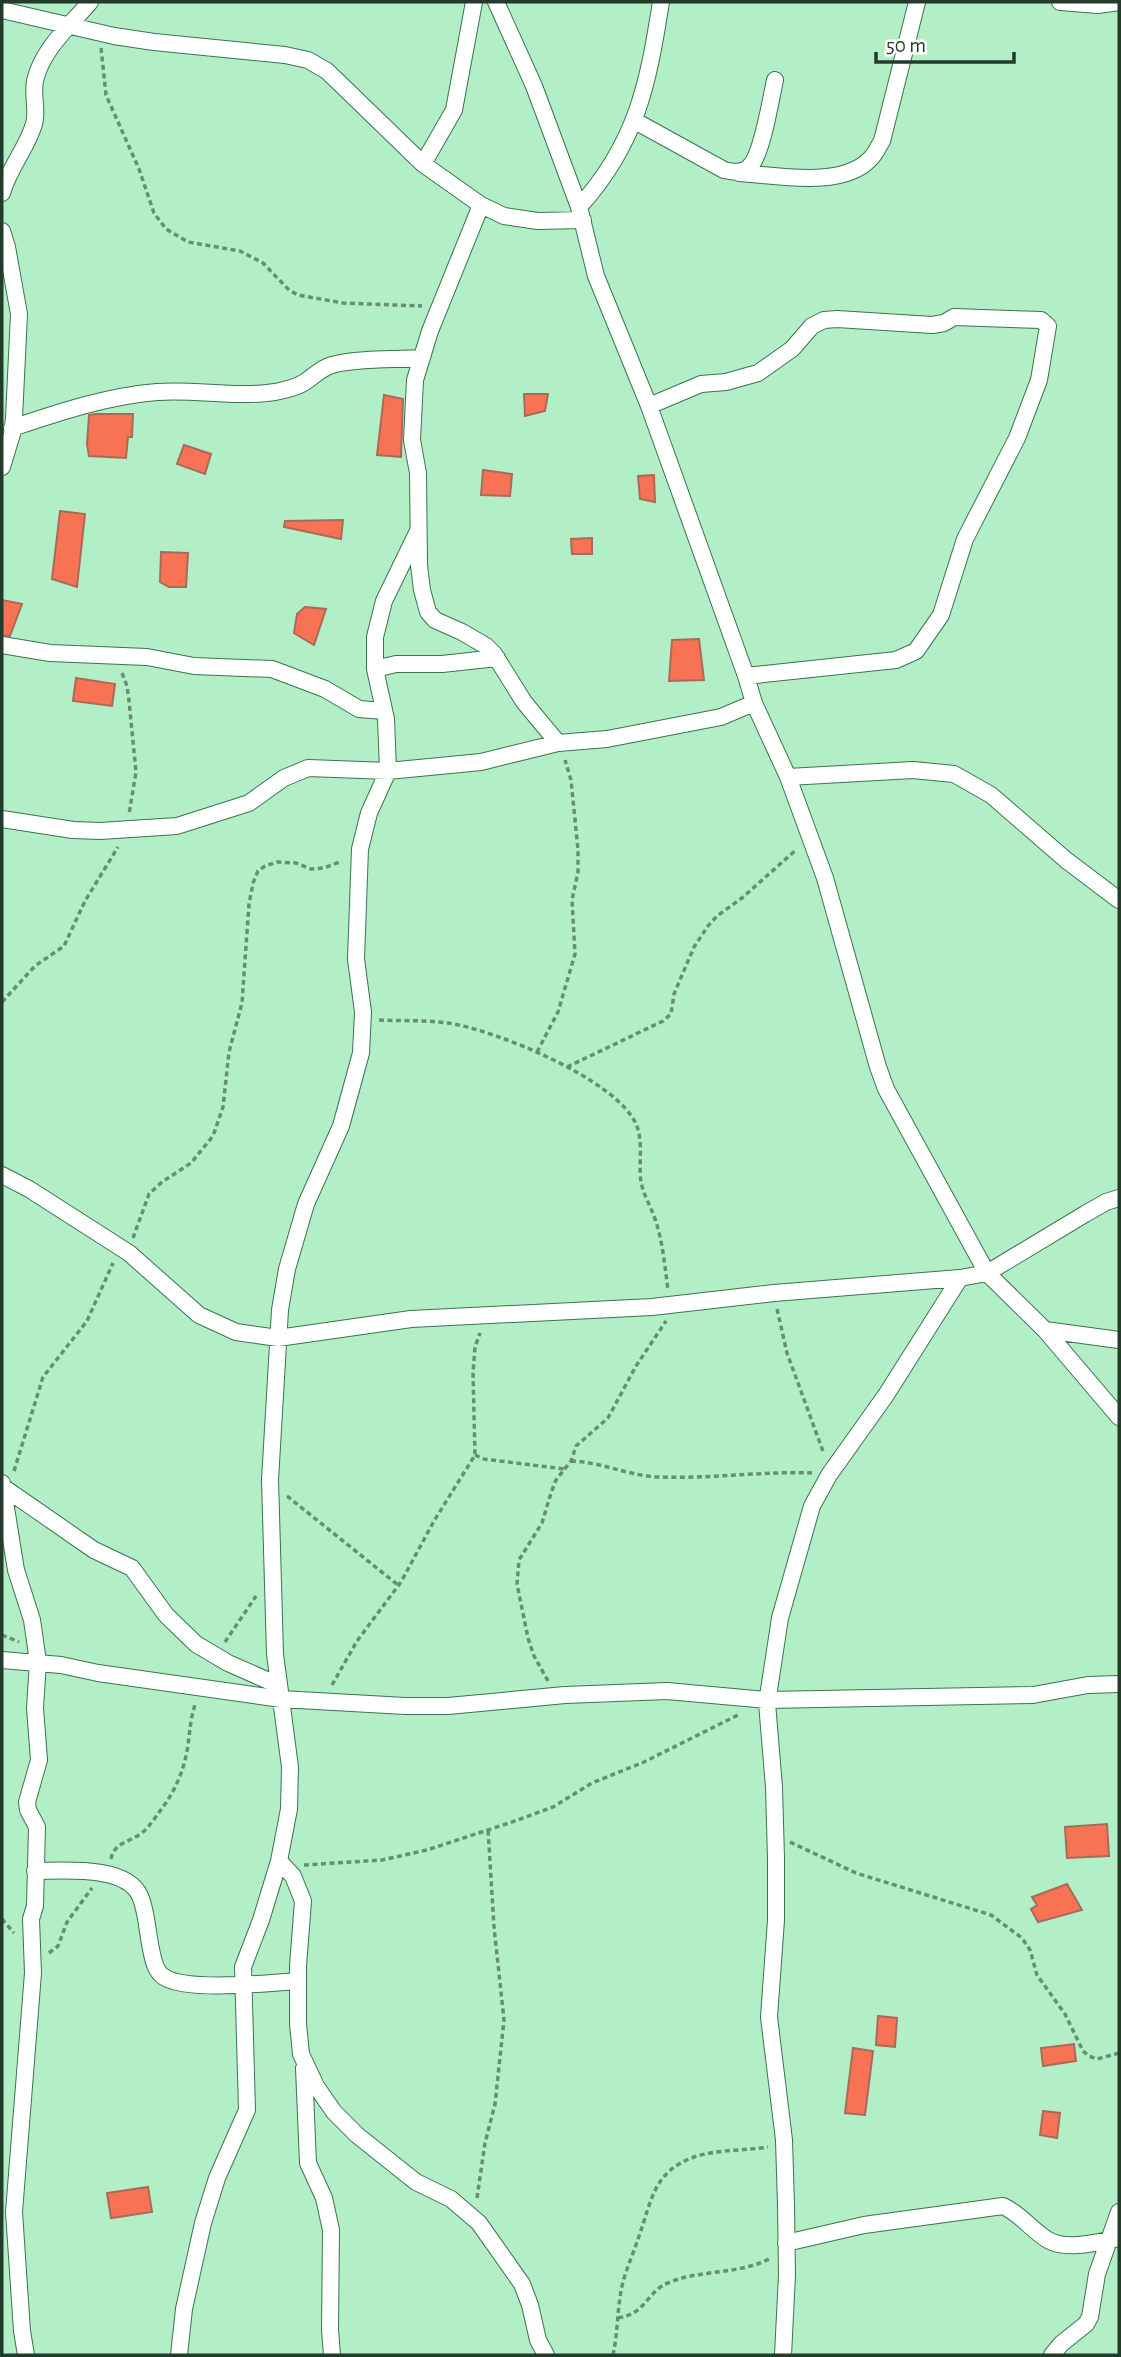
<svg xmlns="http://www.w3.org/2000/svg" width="1121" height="2357" font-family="'Alegreya Sans',sans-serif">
<rect width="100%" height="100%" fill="#b3efc6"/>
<path fill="#f87353" stroke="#a86a5b" stroke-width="2" d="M524,394H548L545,411L525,416Z
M384,395L403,399L401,457L377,455Z
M95,414H133L132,437H128L126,458L89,456L87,444L89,415Z
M184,445L211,454L205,474L177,464Z
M483,470L512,474L510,496L481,495Z
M654,475L655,502L640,499L638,476Z
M60,511L85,514L77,587L52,579Z
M343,520L341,539L284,527L285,521Z
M592,538V554H572L571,539Z
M161,552L188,553L186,587H169L160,582Z
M2,600L22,604L10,636L2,635Z
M305,607L326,609L314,645L294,633L297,614Z
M699,639L704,680L669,681L672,640Z
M76,678L115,684L112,706L73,701Z
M1107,1824L1109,1856L1067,1858L1065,1827Z
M1067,1884L1082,1910L1038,1922L1031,1909L1037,1905L1032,1897Z
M878,2016L897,2018L895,2047L876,2045Z
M1074,2044L1076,2061L1043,2066L1041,2048Z
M853,2048L873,2051L865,2115L845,2113Z
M1043,2111L1060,2113L1057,2138L1040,2135Z
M148,2187L152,2212L111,2218L107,2193Z"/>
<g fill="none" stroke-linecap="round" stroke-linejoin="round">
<defs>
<path id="street" d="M496,2L534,86L579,207L596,276L649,406L746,676L754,703L788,777L825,878L878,1067L886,1089L987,1273L1045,1330L1119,1417
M1060,2L1098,5L1119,2
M2,10L114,36L154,42L285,55L308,60L327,71L423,164L481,205L504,216L538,221L583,220
M635,121L724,170C733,172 743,174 750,166C762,155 771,98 775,80
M423,164L454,110L474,2
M739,173C776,175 842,189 870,159C875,155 878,147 882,141L917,2
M2,193C9,168 27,148 34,124C38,111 32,95 35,81C42,49 70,26 90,2
M481,205L430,331L415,380L412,440L418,473L419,565L422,590L428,612L435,620L462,632L486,646L494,654L524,702L558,743
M579,207C637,143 648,84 661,2
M2,231L7,247L19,314L14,418L12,434L2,467
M649,406L701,384L726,382L758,373L792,349L812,326L824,320L837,319L932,325L944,323L954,317L1041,320L1048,326L1039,380L1017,438L965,539L941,615L916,651L896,660L746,676
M12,428C60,412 107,396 157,392C197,389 235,398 275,392C285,390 296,388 305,382C314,376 321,368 332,365C356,358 396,360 422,358
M2,645L50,653L147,657L194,666L272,669L325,689L359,709L384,711
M375,669L396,664H442L497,658
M788,777L913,770L954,774L991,795L1066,860L1119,900
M2,819L73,830L100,831L177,826L249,803L284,778L308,768L388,771L481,762L558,743L607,739L721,717L754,703
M2,1175L29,1189L129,1253L199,1315L236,1332L278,1338L411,1319L652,1307L774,1293L960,1278L987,1273L1085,1214L1106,1202L1119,1198
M1045,1330L1119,1340
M2,1483L16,1570L32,1620L38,1662L35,1708L39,1760L27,1802L28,1810L37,1827L35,1906L31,1919L33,1973L14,2212L22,2331L26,2355
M3,1487L94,1550L132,1568L166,1615L196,1644L228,1663L278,1685
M2,1660L61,1665L98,1673L281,1699L405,1706H448L565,1695L667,1691L767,1700L1033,1695L1088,1685L1119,1684
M279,1861L293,1876L303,1901L298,1966V2024L301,2054L316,2086L334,2112L357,2135L416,2182L451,2199L479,2223L522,2284L530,2305L538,2340L546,2355
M35,1871C64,1871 126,1865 140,1896C147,1912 147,1931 151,1949C153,1959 155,1971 164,1977C187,1992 269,1983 298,1981
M304,2068L308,2163L324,2198L331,2230L330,2330L332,2355
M786,2243L864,2225L1003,2206C1021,2214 1031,2230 1048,2240C1067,2251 1099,2242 1119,2238
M179,2355L184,2309L203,2223L217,2178L247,2110L243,1967L261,1920L279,1861L289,1809L290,1767L275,1654L271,1514L270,1480L280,1310L287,1269L306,1204L341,1126L361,1053L363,1012L356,959L360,849L369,813L388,771L386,719L375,669V637L384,601L418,531
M783,2355L787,2275L786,2205L784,2140L769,2017L776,1920V1859L774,1787L767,1703L780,1618L812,1506L829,1475L886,1395L960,1278
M1052,2355L1061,2344L1086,2324L1090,2317L1097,2274L1119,2212"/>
</defs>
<use href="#street" stroke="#3a7350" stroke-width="18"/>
<path stroke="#658e72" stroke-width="3.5" stroke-dasharray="5 3.5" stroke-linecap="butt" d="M101,48L106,95L139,169L154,213L166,229L188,242L240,251L263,263L289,290L298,295L343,303L422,306
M122,673L127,686L129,701L136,772L129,814
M2,1002L35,966L64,946L85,901L118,847
M379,1020C402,1021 425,1020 448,1023C495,1030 616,1079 636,1124C644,1142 638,1164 641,1182C644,1197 652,1208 656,1222C663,1244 665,1267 668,1290
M537,1052L558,1012L575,954L572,900L578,872V850L571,780L565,760
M567,1067L663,1021L671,1014L674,994L694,947L708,926L717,916L742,898L797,849
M133,1238L149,1194L162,1182L191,1163L213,1136L223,1107L229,1052L242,1003L249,904L253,883L258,871L265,866L277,862L296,863L311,869L324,868L342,861
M777,1309L787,1353L824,1454
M475,1455L484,1459L564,1469
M571,1461C603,1462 631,1477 661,1477C712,1479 762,1471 812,1473
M14,1471L43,1377L87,1321L113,1263
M287,1496L398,1585
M2,1635L19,1642
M225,1642L256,1596
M548,1681L534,1656L528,1638L517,1584L519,1560L542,1523L551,1493L556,1480L571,1461L576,1446L608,1418L636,1366L666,1321
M332,1685L357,1641L401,1582L434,1521L475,1455L473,1373L475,1347L480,1333
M790,1842L856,1873L991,1915L1022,1938L1030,1950L1037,1975L1065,2014L1083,2051L1089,2056L1097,2059L1119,2053
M111,1859C114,1842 131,1842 143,1832C149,1827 155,1818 160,1811C174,1793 183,1773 187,1751C190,1734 190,1718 196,1702
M304,1865L382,1860L427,1850L512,1822L553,1807L592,1783L644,1762L738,1715
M2,1919L14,1933
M49,1953L58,1946L67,1922L92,1888
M477,2198L485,2143L495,2104L504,2020L494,1927L488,1829
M618,2318C648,2313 646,2291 670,2282C703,2269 739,2275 771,2258
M613,2355C618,2333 617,2309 622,2286C626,2269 634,2252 639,2236C652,2200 653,2172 694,2157C718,2149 744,2151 768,2147"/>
<use href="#street" stroke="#fff" stroke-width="16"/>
</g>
<rect width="1121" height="2357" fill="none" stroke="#233b2b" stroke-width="7"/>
<path d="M876 52v10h138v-10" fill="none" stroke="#233b2b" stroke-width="3.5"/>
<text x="886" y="52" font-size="21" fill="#233b2b" stroke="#ffffff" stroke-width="5" paint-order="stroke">50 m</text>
</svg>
